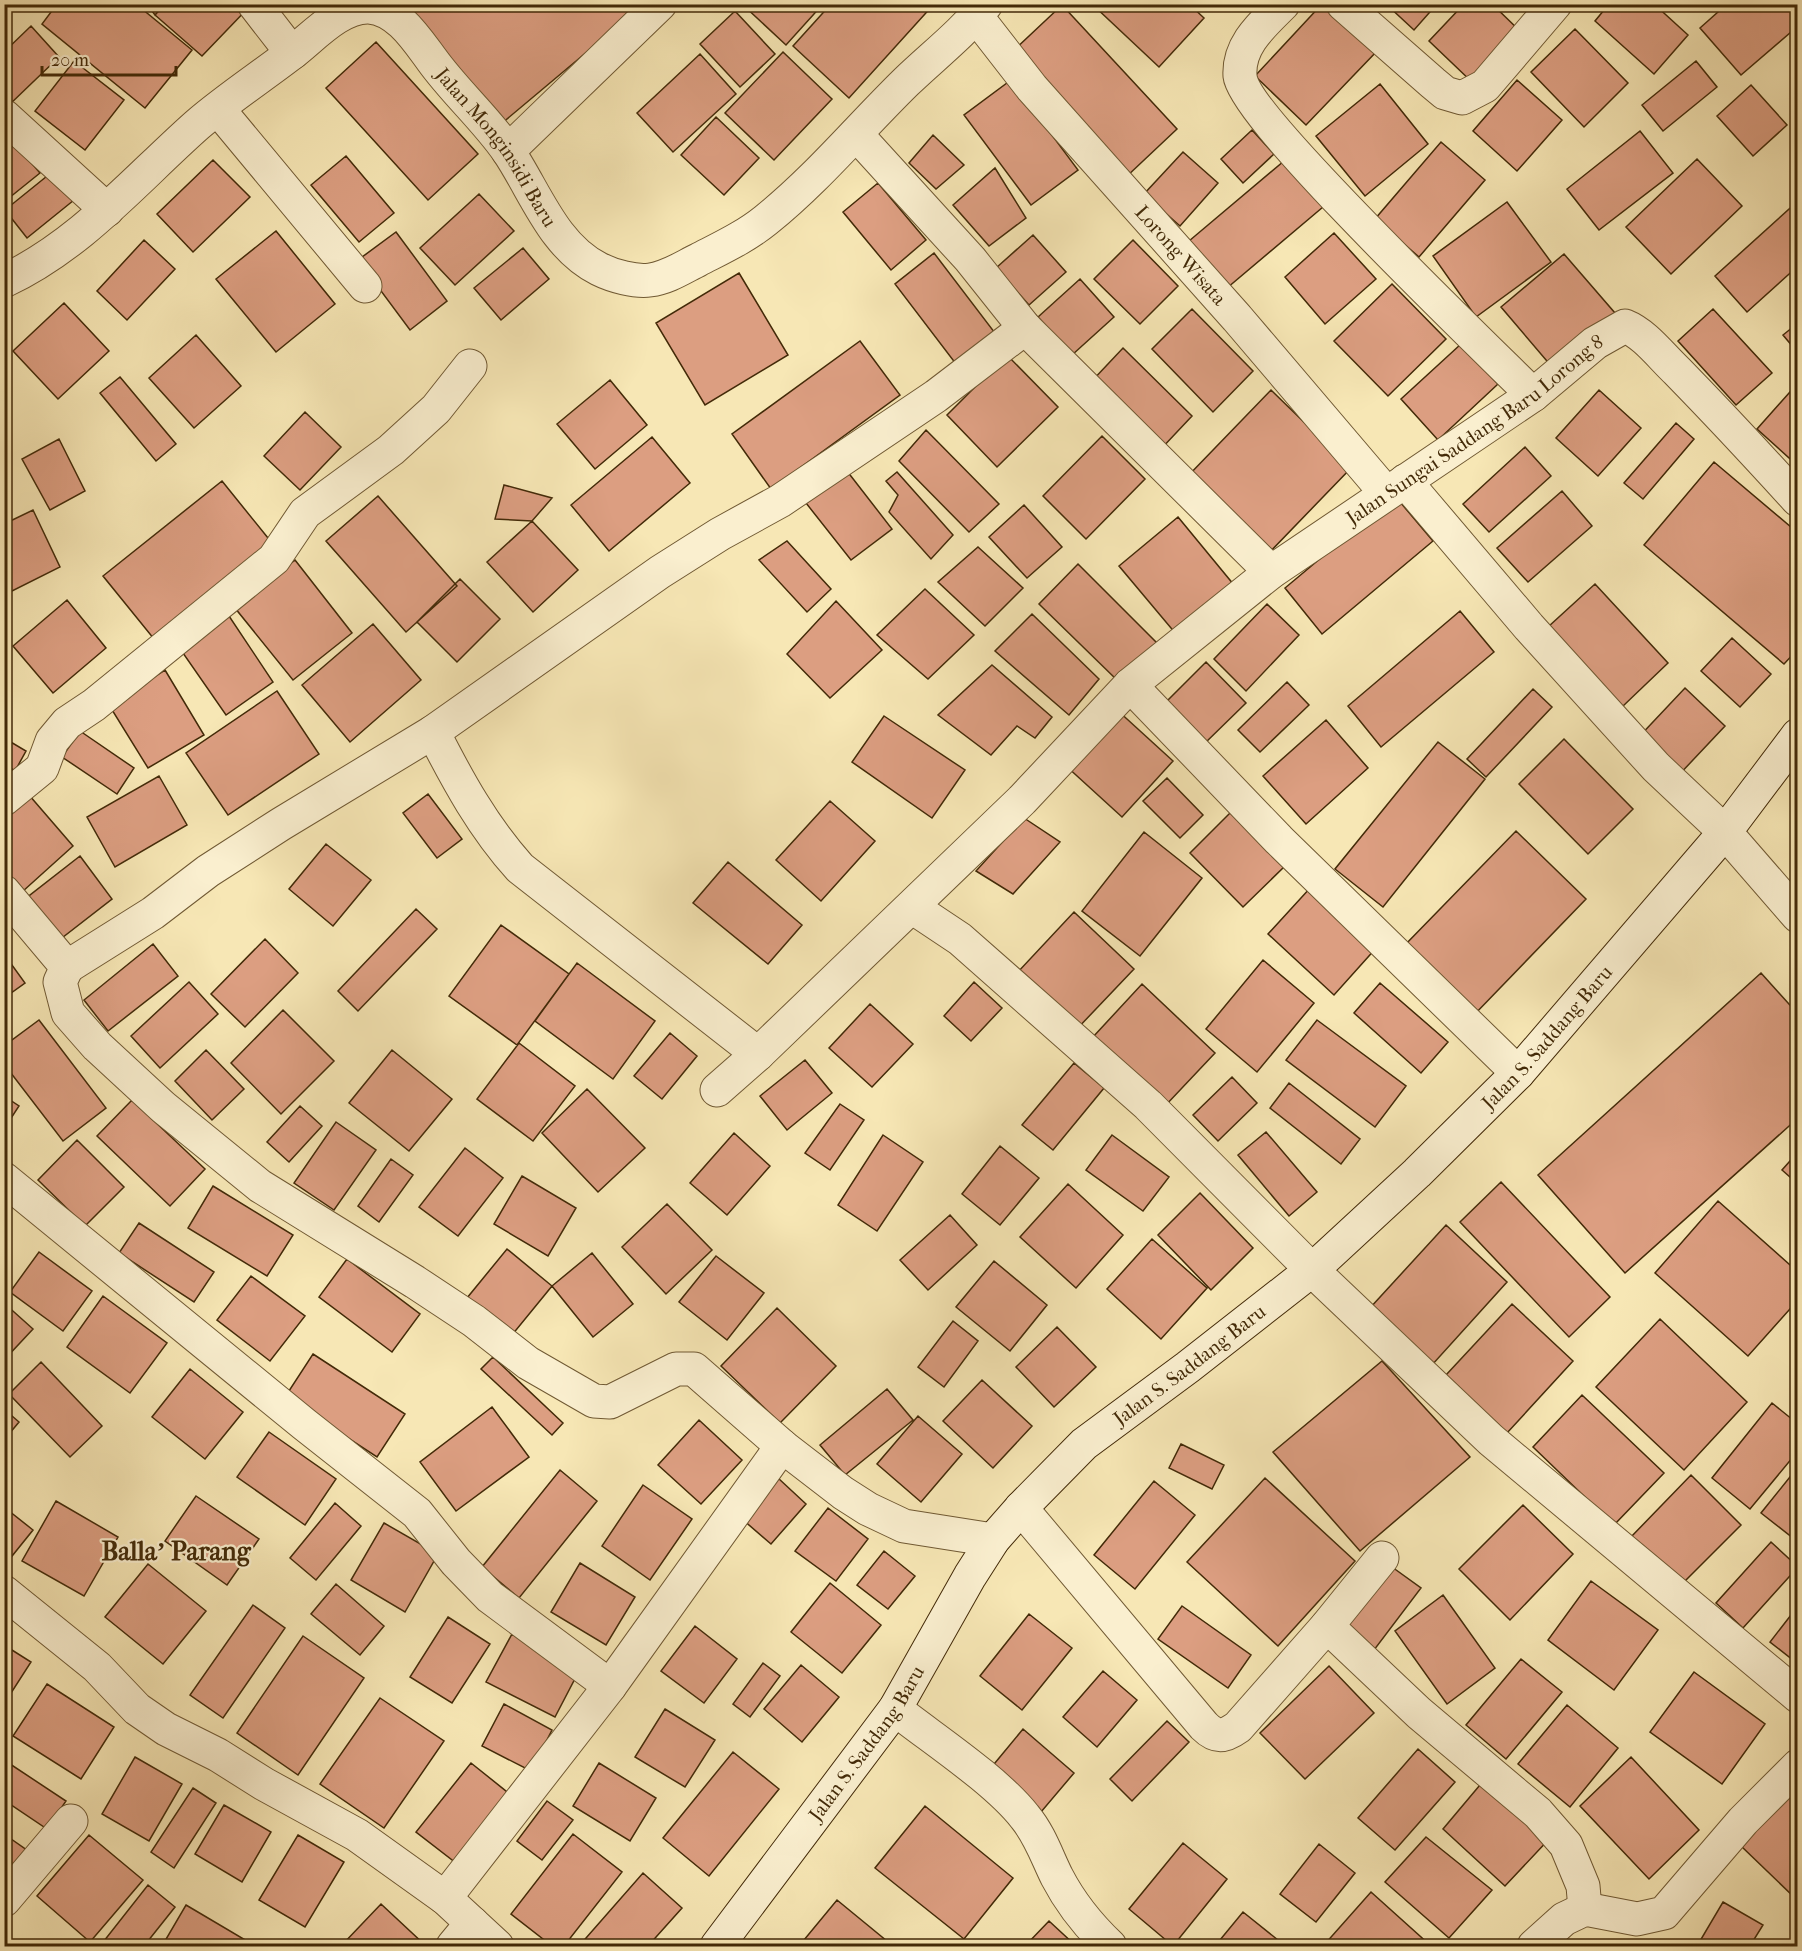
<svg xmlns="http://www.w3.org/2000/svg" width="1802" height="1951" font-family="'IM FELL French Canon',serif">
<rect width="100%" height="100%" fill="#f7e7b5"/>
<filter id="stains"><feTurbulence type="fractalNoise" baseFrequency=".00333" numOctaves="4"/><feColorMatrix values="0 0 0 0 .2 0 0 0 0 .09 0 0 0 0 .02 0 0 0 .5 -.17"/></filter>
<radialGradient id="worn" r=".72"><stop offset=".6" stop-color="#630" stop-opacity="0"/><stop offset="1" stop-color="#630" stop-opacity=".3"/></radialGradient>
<path fill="#dc9e81" stroke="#432a08" stroke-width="1.5" d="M57,4H136L192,50L145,108L42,24Z
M147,4H165L155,15Z
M165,4H248L250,6L202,56L155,15Z
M403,4H644L501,124Z
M742,4H823L786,45Z
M831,4H934L849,98L793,46Z
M1092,4H1189L1204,18L1159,67Z
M1322,4H1328L1377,51L1306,125L1255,76Z
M1386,4H1437L1414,30Z
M1464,4H1492L1522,33L1474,84L1429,41Z
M1609,4H1654L1688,35L1654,74L1595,21Z
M1727,4H1798V26L1741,75L1700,28Z
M1062,5L1177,129L1125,178L1011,53Z
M735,11L775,54L740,87L700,44Z
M31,26L59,57L7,107L4,104V52Z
M1575,29L1628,83L1584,127L1531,72Z
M376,42L478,154L428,200L326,88Z
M783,52L832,99L774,160L725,113Z
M700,54L736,94L673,152L637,113Z
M74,61L124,100L85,150L35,111Z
M1696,61L1717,87L1663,131L1642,105Z
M1011,80L1078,170L1031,205L964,115Z
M1517,80L1562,120L1517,171L1473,131Z
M1380,84L1428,144L1365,196L1316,136Z
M1751,85L1787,125L1753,156L1717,116Z
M716,117L759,158L724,195L681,155Z
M1252,130L1274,154L1243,183L1221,159Z
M4,131L40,173L4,202Z
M1640,131L1673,173L1599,230L1567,189Z
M933,135L964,165L936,189L909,163Z
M1441,142L1485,180L1419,257L1375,219Z
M1183,152L1218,183L1180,226L1144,194Z
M346,156L394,213L359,242L311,185Z
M1697,159L1742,206L1671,274L1626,227Z
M213,160L250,197L193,252L157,214Z
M1284,161L1323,207L1227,288L1189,241Z
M57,168L79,196L27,238L5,210Z
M995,168L1026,218L989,246L953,205Z
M878,183L926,240L891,270L843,212Z
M479,194L514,231L455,285L420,248Z
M1798,201V266L1747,312L1715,276Z
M1507,202L1551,262L1476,317L1433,256Z
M276,231L335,304L276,352L216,279Z
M396,232L447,301L410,330L358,260Z
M1334,233L1376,279L1325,324L1285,277Z
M1033,235L1066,272L1029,305L996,268Z
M144,240L175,269L127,320L97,291Z
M1133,240L1178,286L1140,324L1094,279Z
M523,248L549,279L501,320L474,288Z
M934,253L995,333L956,364L895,284Z
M1564,254L1615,313L1552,367L1501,307Z
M739,273L788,355L705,405L656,323Z
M1080,279L1114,317L1072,355L1038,317Z
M1392,284L1446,339L1388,396L1334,341Z
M64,303L109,351L58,399L13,351Z
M1192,309L1253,371L1213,412L1152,349Z
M1713,309L1772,373L1736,405L1678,341Z
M1798,323V353L1783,335Z
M196,335L241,386L194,428L149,378Z
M860,341L900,395L771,489L732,434Z
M1461,344L1498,384L1438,440L1401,399Z
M1123,348L1192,416L1160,450L1091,382Z
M1007,355L1058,407L997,467L947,415Z
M120,377L176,444L156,461L100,393Z
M610,380L647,425L595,469L557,424Z
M1798,383V466L1757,429Z
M1271,390L1351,468L1266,556L1186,478Z
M1599,390L1641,428L1598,476L1556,438Z
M305,412L341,447L300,490L264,456Z
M1676,423L1694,439L1643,499L1624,483Z
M926,430L999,504L969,532L899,461Z
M1102,436L1145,479L1086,539L1043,496Z
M652,437L690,483L609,551L571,505Z
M59,439L85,491L50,510L22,459Z
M1525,447L1551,476L1489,532L1463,504Z
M1714,462L1798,533V649L1784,664L1644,545Z
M847,471L892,529L851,560L806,503Z
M897,472L953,535L931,559L889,512L898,495L886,481Z
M222,481L272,543L154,639L103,576Z
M504,485L552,498L532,521L495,519Z
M1562,491L1592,526L1528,582L1497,548Z
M378,496L457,586L406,632L326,541Z
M1395,496L1433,541L1322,634L1285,588Z
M1024,505L1062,547L1027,578L989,537Z
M33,510L60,567L4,595V524Z
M1178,517L1234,585L1176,634L1119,566Z
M532,521L578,570L533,612L487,562Z
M787,541L831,589L807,612L759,560Z
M978,547L1023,588L985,626L938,582Z
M295,560L352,633L293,680L235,608Z
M1078,564L1157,643L1119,682L1039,604Z
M460,579L500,619L457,662L417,622Z
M1595,584L1668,663L1622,707L1548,627Z
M925,589L974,635L928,679L877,635Z
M67,600L106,648L53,693L13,646Z
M836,601L882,650L830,698L787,654Z
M1267,604L1299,635L1246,691L1214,659Z
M225,610L273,682L226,715L176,643Z
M1460,611L1494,652L1381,747L1348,706Z
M1032,614L1099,679L1069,715L995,651Z
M373,624L421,680L350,742L302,685Z
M1732,638L1771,674L1740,707L1701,671Z
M1206,662L1246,703L1202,746L1162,706Z
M992,665L1052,717L1035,738L1017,726L991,755L938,715Z
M165,670L204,735L148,768L109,705Z
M1287,682L1309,705L1260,752L1238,730Z
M1685,688L1725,726L1676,778L1636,740Z
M1533,689L1552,707L1486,777L1467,759Z
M277,691L319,754L228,815L186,753Z
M1116,709L1173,761L1122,817L1065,765Z
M884,716L965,770L932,818L852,762Z
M1326,720L1368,768L1306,824L1263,776Z
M80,731L134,768L117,794L62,757Z
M4,738L26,751L15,771L4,764Z
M1564,739L1633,809L1588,854L1519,784Z
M1438,742L1485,779L1383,907L1335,869Z
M159,776L187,825L115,867L87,817Z
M1167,778L1203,815L1180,838L1143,801Z
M428,794L462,839L437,858L403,813Z
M29,795L73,846L22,892L4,872V816Z
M830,801L875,841L821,901L776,860Z
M1232,811L1285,866L1243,907L1190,853Z
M1024,818L1060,842L1013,894L976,871Z
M1516,831L1586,899L1473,1016L1403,947Z
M1144,832L1202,878L1140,956L1082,911Z
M326,844L371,880L333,926L289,889Z
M80,856L112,899L58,941L25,899Z
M728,862L802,925L768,964L693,903Z
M1311,887L1377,947L1334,995L1268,934Z
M416,909L437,929L358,1011L338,991Z
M1074,912L1134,969L1075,1031L1016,974Z
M501,925L569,974L517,1045L449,996Z
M265,939L298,973L245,1027L211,994Z
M153,944L178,976L108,1031L84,1000Z
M4,954L25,983L4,998Z
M1263,960L1314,1003L1257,1072L1206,1029Z
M577,963L655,1021L613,1079L535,1021Z
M1761,973L1798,1014V1118L1625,1273L1538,1175Z
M189,982L218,1014L160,1068L131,1036Z
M974,982L1002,1008L971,1041L944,1016Z
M1380,983L1448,1042L1421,1073L1354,1013Z
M1142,984L1215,1053L1165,1106L1093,1037Z
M870,1004L913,1044L872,1087L829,1048Z
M283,1010L334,1061L281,1114L231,1063Z
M39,1020L106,1108L63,1141L4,1064V1046Z
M1317,1020L1406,1086L1375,1127L1286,1060Z
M670,1033L697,1056L662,1099L634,1076Z
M519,1043L575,1086L533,1141L477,1099Z
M206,1050L244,1089L212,1120L175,1081Z
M392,1050L452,1099L409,1151L349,1103Z
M805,1060L832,1093L787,1130L760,1096Z
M1074,1063L1104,1088L1053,1150L1022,1125Z
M1232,1077L1257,1103L1218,1141L1193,1115Z
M1289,1083L1360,1139L1341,1164L1270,1108Z
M587,1089L645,1148L598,1192L542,1133Z
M4,1096L19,1106L4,1129Z
M132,1100L205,1169L170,1206L97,1136Z
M840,1104L864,1120L830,1170L805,1153Z
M300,1106L322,1126L289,1162L267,1142Z
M336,1122L376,1150L334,1210L294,1183Z
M1266,1132L1317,1192L1289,1216L1238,1155Z
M734,1133L770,1166L727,1215L690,1183Z
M883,1135L923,1162L877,1231L838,1205Z
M1112,1135L1169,1177L1143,1211L1086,1170Z
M77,1140L124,1187L85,1226L38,1180Z
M1000,1146L1039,1178L1000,1225L962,1194Z
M465,1148L503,1178L458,1236L419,1207Z
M1798,1152V1184L1782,1170Z
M391,1159L413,1175L379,1222L358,1206Z
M522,1176L576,1208L548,1256L494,1224Z
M1501,1182L1610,1297L1569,1337L1460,1222Z
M1068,1184L1123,1235L1076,1288L1020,1237Z
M213,1186L293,1235L267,1276L188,1228Z
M1200,1193L1253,1248L1211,1290L1158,1235Z
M1718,1201L1798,1272V1300L1748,1356L1655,1273Z
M667,1204L712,1250L666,1294L622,1247Z
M950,1215L977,1245L928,1290L900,1260Z
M139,1223L214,1272L194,1302L119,1253Z
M1446,1225L1507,1282L1432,1365L1370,1308Z
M1152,1239L1207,1288L1161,1339L1107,1289Z
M507,1249L552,1286L512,1335L467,1298Z
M39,1252L92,1291L63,1331L10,1292Z
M592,1253L633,1304L593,1337L552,1286Z
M716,1256L764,1293L727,1340L679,1302Z
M347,1259L420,1314L392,1352L319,1297Z
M994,1261L1047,1305L1010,1351L956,1307Z
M251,1276L305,1316L270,1361L217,1320Z
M103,1296L167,1343L130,1393L67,1347Z
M4,1303L33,1329L4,1360Z
M1512,1304L1573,1361L1507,1433L1446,1375Z
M777,1308L836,1366L780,1423L721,1366Z
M1660,1319L1747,1402L1684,1470L1596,1387Z
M953,1321L978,1341L944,1387L918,1367Z
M1057,1327L1096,1367L1054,1407L1016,1367Z
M313,1354L405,1414L377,1457L285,1397Z
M493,1357L563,1423L552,1435L481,1369Z
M1382,1361L1470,1457L1360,1551L1273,1452Z
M41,1362L102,1426L70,1457L9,1394Z
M190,1369L243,1412L205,1459L152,1417Z
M982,1380L1032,1426L993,1468L943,1421Z
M887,1389L913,1420L845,1475L820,1445Z
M1582,1395L1664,1473L1614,1525L1533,1447Z
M1772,1403L1798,1424V1451L1750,1509L1712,1478Z
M492,1407L529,1457L456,1511L420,1462Z
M4,1409L19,1422L4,1440Z
M918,1416L962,1454L921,1502L877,1464Z
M699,1420L742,1460L701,1504L658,1465Z
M269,1432L336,1479L305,1525L237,1477Z
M1181,1444L1224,1465L1212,1489L1169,1468Z
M1798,1467V1542L1761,1513Z
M560,1470L597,1501L519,1598L482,1567Z
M1691,1475L1741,1525L1679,1587L1630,1538Z
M778,1478L806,1504L771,1544L742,1519Z
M1265,1478L1355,1561L1278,1646L1187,1562Z
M1154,1481L1195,1515L1135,1589L1094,1555Z
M643,1485L692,1519L650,1580L602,1546Z
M196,1496L259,1539L227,1585L165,1541Z
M56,1501L118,1537L84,1596L22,1561Z
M335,1503L361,1526L316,1580L290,1558Z
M1523,1505L1573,1554L1510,1620L1459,1569Z
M4,1507L33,1530L4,1566Z
M828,1508L868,1539L836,1581L795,1551Z
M384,1523L438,1554L405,1612L351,1580Z
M1771,1542L1798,1567L1743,1628L1716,1603Z
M884,1551L915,1576L888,1609L857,1585Z
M580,1563L635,1597L606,1645L551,1612Z
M148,1564L206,1611L163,1664L105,1617Z
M1392,1567L1421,1588L1371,1654L1343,1632Z
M1591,1581L1658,1630L1614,1690L1548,1640Z
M830,1583L881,1625L842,1673L791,1632Z
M336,1584L384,1626L360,1655L311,1614Z
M1443,1595L1495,1668L1447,1704L1395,1631Z
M253,1605L285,1628L223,1718L190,1695Z
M1182,1606L1251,1655L1228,1688L1158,1639Z
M1798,1606V1664L1770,1642Z
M1029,1614L1072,1648L1022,1710L980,1676Z
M448,1617L490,1644L452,1703L410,1677Z
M695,1626L737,1659L704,1703L661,1671Z
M512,1634L580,1669L555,1717L486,1682Z
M303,1636L364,1678L298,1775L237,1733Z
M4,1645L31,1662L4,1704Z
M1521,1659L1562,1692L1506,1759L1466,1725Z
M763,1663L780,1676L750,1717L733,1704Z
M801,1665L839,1697L802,1742L764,1709Z
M1329,1666L1374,1713L1305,1779L1260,1733Z
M1103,1671L1137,1700L1097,1747L1063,1717Z
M1694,1672L1765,1724L1722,1784L1650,1732Z
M47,1684L114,1727L81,1779L13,1736Z
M380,1698L444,1741L384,1828L320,1784Z
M504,1704L552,1730L531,1771L482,1746Z
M1567,1705L1618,1748L1570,1807L1518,1764Z
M665,1709L715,1740L685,1787L635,1757Z
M1167,1721L1189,1742L1132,1801L1110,1779Z
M1023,1729L1074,1773L1041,1812L990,1769Z
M1418,1749L1455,1782L1395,1850L1358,1818Z
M733,1752L779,1789L709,1876L663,1838Z
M135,1757L182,1784L149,1841L102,1814Z
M1631,1757L1699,1830L1649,1879L1580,1806Z
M4,1760L66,1801L47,1829L4,1800Z
M471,1763L511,1795L456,1863L416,1832Z
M599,1763L656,1798L630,1841L573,1806Z
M1485,1779L1551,1837L1505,1886L1443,1829Z
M1798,1787V1896L1795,1898L1741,1846Z
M193,1788L216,1803L174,1868L151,1852Z
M547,1801L573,1820L542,1860L517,1841Z
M224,1805L271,1832L242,1882L195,1854Z
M925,1806L1013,1878L964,1939L875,1868Z
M4,1834L31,1853L4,1883Z
M573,1834L622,1872L564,1946H552L511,1914Z
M89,1835L143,1880L90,1942L37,1896Z
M298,1835L344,1862L305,1927L259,1900Z
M1426,1837L1492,1890L1449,1938L1385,1882Z
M1183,1843L1227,1879L1173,1946L1129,1909Z
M1319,1844L1355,1873L1316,1922L1280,1894Z
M643,1873L682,1908L648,1946H579Z
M148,1885L175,1907L144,1946H100Z
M1371,1892L1431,1946L1324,1945Z
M837,1900L893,1946H799Z
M1723,1902L1763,1925L1750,1946H1697Z
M381,1904L426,1946H341Z
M186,1905L247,1941L244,1946H162Z
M1243,1912L1278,1940L1273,1946H1215Z
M1049,1921L1076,1946H1025Z"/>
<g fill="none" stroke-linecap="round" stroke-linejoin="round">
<defs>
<g id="street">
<path d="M254,4L292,53"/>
<path d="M1283,4C1262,25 1238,45 1240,76C1244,117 1489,351 1533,395"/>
<path d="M1343,4L1433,83L1445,93L1462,98L1485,86L1555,4"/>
<path id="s1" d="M976,16L1032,88L1237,318L1386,493"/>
<path d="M218,109L365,286"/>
<path d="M4,116L107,210"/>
<path d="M856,134L970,259L1025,328L1271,572"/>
<path d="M508,151L660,4"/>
<path id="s2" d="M4,281C81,245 135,180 197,125C227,99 261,77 292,53C313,37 340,6 369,7C398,9 417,40 432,60C455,92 486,119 508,151C535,191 553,246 599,269C613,276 635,282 650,280C667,278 682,268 698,260C721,248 745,237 766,220C817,179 859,128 906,82C933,56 962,34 986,4"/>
<path d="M1405,481L1529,627L1656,767L1725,832L1798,916"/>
<path d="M1130,685L1279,840L1518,1073"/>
<path d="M433,732C458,781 483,827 520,868L758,1054"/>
<path d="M4,799L42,768L52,741L67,723L94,705L274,559L305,513L391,450L436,409L470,366"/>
<path d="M4,892L67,967L60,982L68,1013L97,1046L163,1107L260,1186L415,1282L474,1321L528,1363L594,1401L610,1402L676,1369H694L782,1446L843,1493L868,1509L904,1526L993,1540"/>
<path d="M912,907L960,939L1148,1105L1312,1270L1491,1440L1798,1696"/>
<path d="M67,967L153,913L208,871L281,824L433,732L660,572L720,534L780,501L936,396L1025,328"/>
<path id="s3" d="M717,1090L758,1054L1022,800L1130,685L1271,572L1533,395L1595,343L1625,326C1645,334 1661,356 1677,371C1718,413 1758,456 1798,500"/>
<path d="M4,1179L304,1424L417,1513L456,1562L490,1597L610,1686"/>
<path d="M1021,1508L1204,1726C1216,1738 1224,1737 1238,1727L1327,1626L1382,1558"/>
<path d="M4,1592L97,1667L137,1709L166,1729L218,1755L264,1784L357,1835L445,1898L497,1946"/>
<path d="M1327,1626L1419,1713L1538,1813L1566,1845L1583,1886L1585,1909"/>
<path d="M895,1709C933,1739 996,1780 1025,1817C1040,1835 1047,1857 1057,1877C1071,1904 1089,1926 1110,1946"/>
<path d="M445,1898L610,1686L782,1446"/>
<path d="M4,1900L71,1821"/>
<path d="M453,1946L472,1923"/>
<path d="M1534,1946L1564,1919L1585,1909L1637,1919L1664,1913L1743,1821L1798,1766"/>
</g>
<g id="secondary">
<path id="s4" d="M717,1946L895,1709L970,1576L993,1540L1021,1508L1084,1444L1188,1367L1312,1270L1417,1173L1518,1073L1725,832L1798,735"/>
</g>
</defs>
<use href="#street" stroke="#705933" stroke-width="35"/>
<use href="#secondary" stroke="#432a08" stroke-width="35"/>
<use href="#street" stroke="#faefcf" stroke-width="33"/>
<use href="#secondary" stroke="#faefcf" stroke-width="33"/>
</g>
<g text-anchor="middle" stroke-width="4.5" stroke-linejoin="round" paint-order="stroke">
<g font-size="20" fill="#432a08" stroke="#faefcf">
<text dy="7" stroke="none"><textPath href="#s2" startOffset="654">Jalan Monginsidi Baru</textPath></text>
<text dy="7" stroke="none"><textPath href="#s1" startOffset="315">Lorong Wisata</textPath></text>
<text dy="7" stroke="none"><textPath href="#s3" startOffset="1008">Jalan Sungai Saddang Baru Lorong 8</textPath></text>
<text dy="7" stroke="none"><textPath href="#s4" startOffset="1242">Jalan S. Saddang Baru</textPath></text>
<text dy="7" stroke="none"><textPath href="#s4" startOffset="756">Jalan S. Saddang Baru</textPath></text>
<text dy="7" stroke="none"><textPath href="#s4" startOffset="252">Jalan S. Saddang Baru</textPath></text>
</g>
<g font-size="26" font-weight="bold" fill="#432a08" stroke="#faefcf">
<text x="176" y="1560">Ballaʼ Parang</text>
</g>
</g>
<rect width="1802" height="1951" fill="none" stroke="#f7e7b5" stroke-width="24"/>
<rect x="6" y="6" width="1790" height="1939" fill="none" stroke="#432a08" stroke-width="3"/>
<rect x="12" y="12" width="1778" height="1927" fill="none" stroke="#432a08" stroke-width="1.5"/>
<path d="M42 66v9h134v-9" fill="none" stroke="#432a08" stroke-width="3"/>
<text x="51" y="66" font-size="18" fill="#432a08" stroke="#faefcf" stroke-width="4.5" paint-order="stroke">20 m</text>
<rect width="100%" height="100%" filter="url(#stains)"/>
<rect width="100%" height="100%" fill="url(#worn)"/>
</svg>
